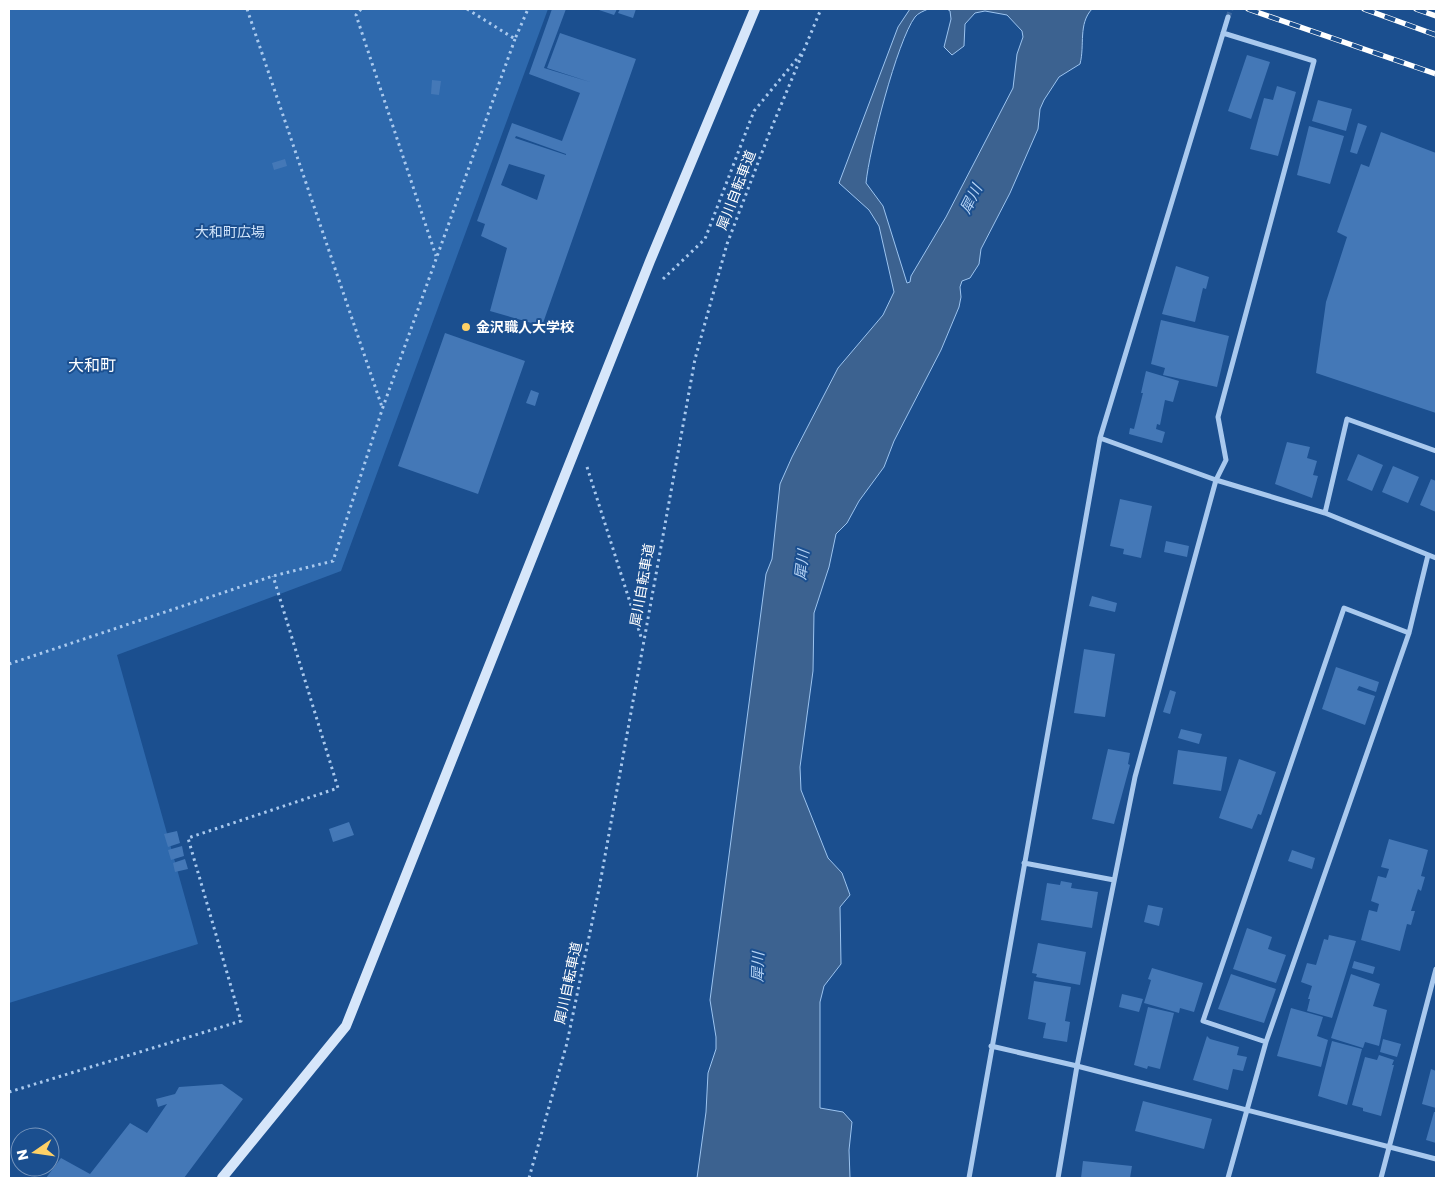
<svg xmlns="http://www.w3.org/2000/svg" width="1445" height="1187" font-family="Poppins,'Noto Sans JP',sans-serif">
<rect width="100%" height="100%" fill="#1b4f8f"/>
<path fill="#2e69ad" d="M9,9H548L341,571L117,655L198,944L9,1003Z"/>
<path fill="#3c6290" stroke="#9cc4f0" d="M910,9H928C924,11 918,13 915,17C897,41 869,151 866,183L883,206L907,283L910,282L911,276L946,217L1013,88L1017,54L1023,37L1022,31L1007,15L985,11L975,13L965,24L964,46L952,55L944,47L951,19L950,11L947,9H1092C1078,24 1085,45 1080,64L1059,77L1044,100L1040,109L1038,129L1010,193L981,249L979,264L970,278L962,281L960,287L961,297L959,307L941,350L894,441L884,467L859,501L847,523L836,534L829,567L814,613L813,671L800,767L801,790L828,858L842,873L850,895L840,907L841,964L824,986L820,1002V1108L843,1112L852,1122L849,1150L850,1178H697L706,1112L708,1073L716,1049V1037L710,1000L766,574L772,559L780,484L792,457L838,368L883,315L894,292L879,226L869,210L839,183L898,27Z"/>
<path fill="#4478b7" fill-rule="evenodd" d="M552,9H566L544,68L590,82L547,68L560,33L636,59L542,326L490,311L507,248L481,236L485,224L477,221L512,123L562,141L580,93L529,74ZM516,136L566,154V155L515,138ZM509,164L545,175L537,200L501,185Z
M596,9H617L614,15Z
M620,9H636L633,18L618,13Z
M1247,55L1270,62L1251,119L1228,111Z
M432,80L441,81L439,95L431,94Z
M1277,86L1296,92L1278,156L1250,149L1264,98L1273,100Z
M1318,100L1352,109L1346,131L1312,121Z
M1358,123L1367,126L1357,154L1350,152Z
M1309,126L1344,136L1330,184L1297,175Z
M1381,132L1436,153V413L1316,373L1326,302L1347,237L1337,232L1361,164L1369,167Z
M285,159L287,166L274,170L272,163Z
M1176,266L1209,277L1206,289L1203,288L1195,322L1162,314Z
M1161,320L1229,336L1217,387L1163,375L1165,368L1151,364Z
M445,333L525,361L478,494L398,466Z
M1146,371L1179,381L1173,402L1165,400L1160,425L1157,424L1156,429L1165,432L1162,443L1129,434L1130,428L1134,429L1143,393H1141Z
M531,390L539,393L535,406L526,403Z
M1287,442L1310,447L1307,458L1317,461L1313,475L1318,476L1312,498L1275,484Z
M1358,454L1383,465L1372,491L1347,480Z
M1393,466L1419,477L1408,503L1382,492Z
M1431,479L1436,481V512L1420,505Z
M1120,499L1152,506L1141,558L1123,554L1124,549L1110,546Z
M1166,541L1189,546L1187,557L1164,552Z
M1092,596L1117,603L1115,612L1089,606Z
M1084,649L1115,654L1105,717L1074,713Z
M1336,667L1379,682L1376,692L1359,686L1357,690L1375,696L1365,725L1322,709Z
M1170,690L1176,692L1170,714L1163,712Z
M1181,729L1202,734L1199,744L1178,738Z
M1108,749L1130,753L1128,764L1130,765L1114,824L1092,819Z
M1178,750L1227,757L1221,791L1173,784Z
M1239,759L1276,772L1261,815L1258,814L1252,829L1219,818Z
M349,822L354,835L333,842L329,829Z
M177,831L180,843L168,847L164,834Z
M1389,839L1428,850L1421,876L1425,877L1421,891L1418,889L1411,911H1415L1411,925L1407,924L1400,951L1361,940L1369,910L1377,912L1379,904L1371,901L1378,876L1386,878L1389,869L1381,867Z
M182,846L184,856L171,860L168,850Z
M1292,850L1315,858L1312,869L1288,861Z
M185,859L188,869L175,872L173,863Z
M1061,881L1072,883L1071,888L1098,892L1092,928L1041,920L1047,883L1060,885Z
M1148,905L1163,908L1159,926L1144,922Z
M1247,928L1272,937L1268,949L1286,955L1276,983L1233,969Z
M1329,935L1356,941L1332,1018L1307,1011L1310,999H1308L1312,986L1301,982L1307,963L1316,965L1324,939L1328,940Z
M1038,943L1086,952L1080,985L1036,977L1037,974L1032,973Z
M1354,961L1375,967L1373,974L1352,968Z
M1152,968L1203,983L1194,1012L1180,1008L1179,1013L1144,1003L1151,980L1148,979Z
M1231,974L1276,989L1264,1023L1218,1009Z
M1351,974L1380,984L1373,1006L1387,1010L1379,1046L1365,1042L1363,1048L1331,1038Z
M1034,981L1071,987L1065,1021L1070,1022L1067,1042L1043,1038L1046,1023L1028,1019Z
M1122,994L1143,999L1139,1012L1119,1007Z
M1148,1007L1174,1013L1160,1069L1148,1066L1147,1069L1134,1065Z
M1291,1008L1323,1017L1317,1036L1328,1040L1321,1067L1277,1056Z
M1207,1036L1210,1039L1239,1047L1237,1055L1247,1057L1243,1071L1233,1069L1228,1090L1193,1080Z
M1383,1039L1401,1044L1397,1057L1380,1052Z
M1332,1041L1362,1049L1347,1105L1318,1096Z
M1379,1055L1394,1060L1392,1065H1394L1381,1116L1363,1111V1108L1352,1105L1365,1057L1377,1060Z
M1431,1069L1436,1071V1108L1422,1104Z
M222,1084L243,1099L184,1178H46L61,1158L90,1174L130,1123L147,1133L167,1104L158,1107L156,1099L175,1094L179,1087Z
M1143,1101L1212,1119L1204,1149L1135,1131Z
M1434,1112H1436V1143L1426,1140Z
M1083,1161L1132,1166L1130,1178H1081Z"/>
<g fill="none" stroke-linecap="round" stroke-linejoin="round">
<path stroke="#3d69a0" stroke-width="5" stroke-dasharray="5 2.5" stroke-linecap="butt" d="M1228,17L1231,9"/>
<path stroke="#a9c9ee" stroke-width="3" stroke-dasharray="2.5 4" stroke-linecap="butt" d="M247,9L382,407
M361,9L356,15L436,256
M467,9L515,39L528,9
M663,279L705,239L754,111L801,54
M587,467L642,640
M9,664L273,576L333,561L383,407L515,39
M9,1092L241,1021L188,838L338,788L273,576
M529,1178L567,1043L599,889L695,359L727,244L769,134L821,9"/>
<path stroke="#a9c9ee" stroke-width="5" d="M1100,438L1216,480L1325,513L1436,558
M1325,513L1347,419L1436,451
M1024,863L1114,880
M1266,1042L1203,1021L1344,608L1409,633
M991,1046L1077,1066L1436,1159
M969,1178L1100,438L1228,17
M1058,1178L1077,1066L1135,777L1216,480L1226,460L1218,417L1314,61L1223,33
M1228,1178L1266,1042L1409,633L1428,555
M1381,1178L1436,969"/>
<path stroke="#d6e6fa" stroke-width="10" d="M222,1178L346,1026L650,261L755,9"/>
<defs>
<path id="rail" d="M1248,9L1436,74
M1364,9L1436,35
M1416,9L1436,16"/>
</defs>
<use href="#rail" stroke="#fff" stroke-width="5.5"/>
<use href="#rail" stroke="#1b4f8f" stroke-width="4" stroke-dasharray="11" stroke-linecap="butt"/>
</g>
<circle fill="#ffd166" stroke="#1b4f8f" stroke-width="2" cx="466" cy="327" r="5"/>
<g text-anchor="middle" stroke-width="4" stroke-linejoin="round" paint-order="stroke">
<g font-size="14" fill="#fff" stroke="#1b4f8f">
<text transform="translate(736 190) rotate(-69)" y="5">犀川自転車道</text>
<text transform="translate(642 585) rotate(-80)" y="5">犀川自転車道</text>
<text transform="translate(568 983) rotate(-78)" y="5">犀川自転車道</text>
</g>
<g font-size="14" fill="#cfe3fa" stroke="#1b4f8f">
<text x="230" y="237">大和町広場</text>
</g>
<g font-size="14" font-weight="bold" fill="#fff" stroke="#1b4f8f" text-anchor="start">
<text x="476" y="332">金沢職人大学校</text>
</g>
<g font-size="15" font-style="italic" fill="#b5d3f5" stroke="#1b4f8f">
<text transform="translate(971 199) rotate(-63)" y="5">犀川</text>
<text transform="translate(802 565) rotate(-83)" y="5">犀川</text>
<text transform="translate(758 967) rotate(-88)" y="5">犀川</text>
</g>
<g font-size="16" fill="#fff" stroke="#1b4f8f">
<text x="92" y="371">大和町</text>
</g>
</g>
<rect width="1445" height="1187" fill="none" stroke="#ffffff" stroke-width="20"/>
<g transform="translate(35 1152) rotate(257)"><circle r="24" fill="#1b4f8f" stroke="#7695bc"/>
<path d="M0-4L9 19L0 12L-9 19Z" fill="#ffd166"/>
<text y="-8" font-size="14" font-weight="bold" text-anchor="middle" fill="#ffffff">N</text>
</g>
</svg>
